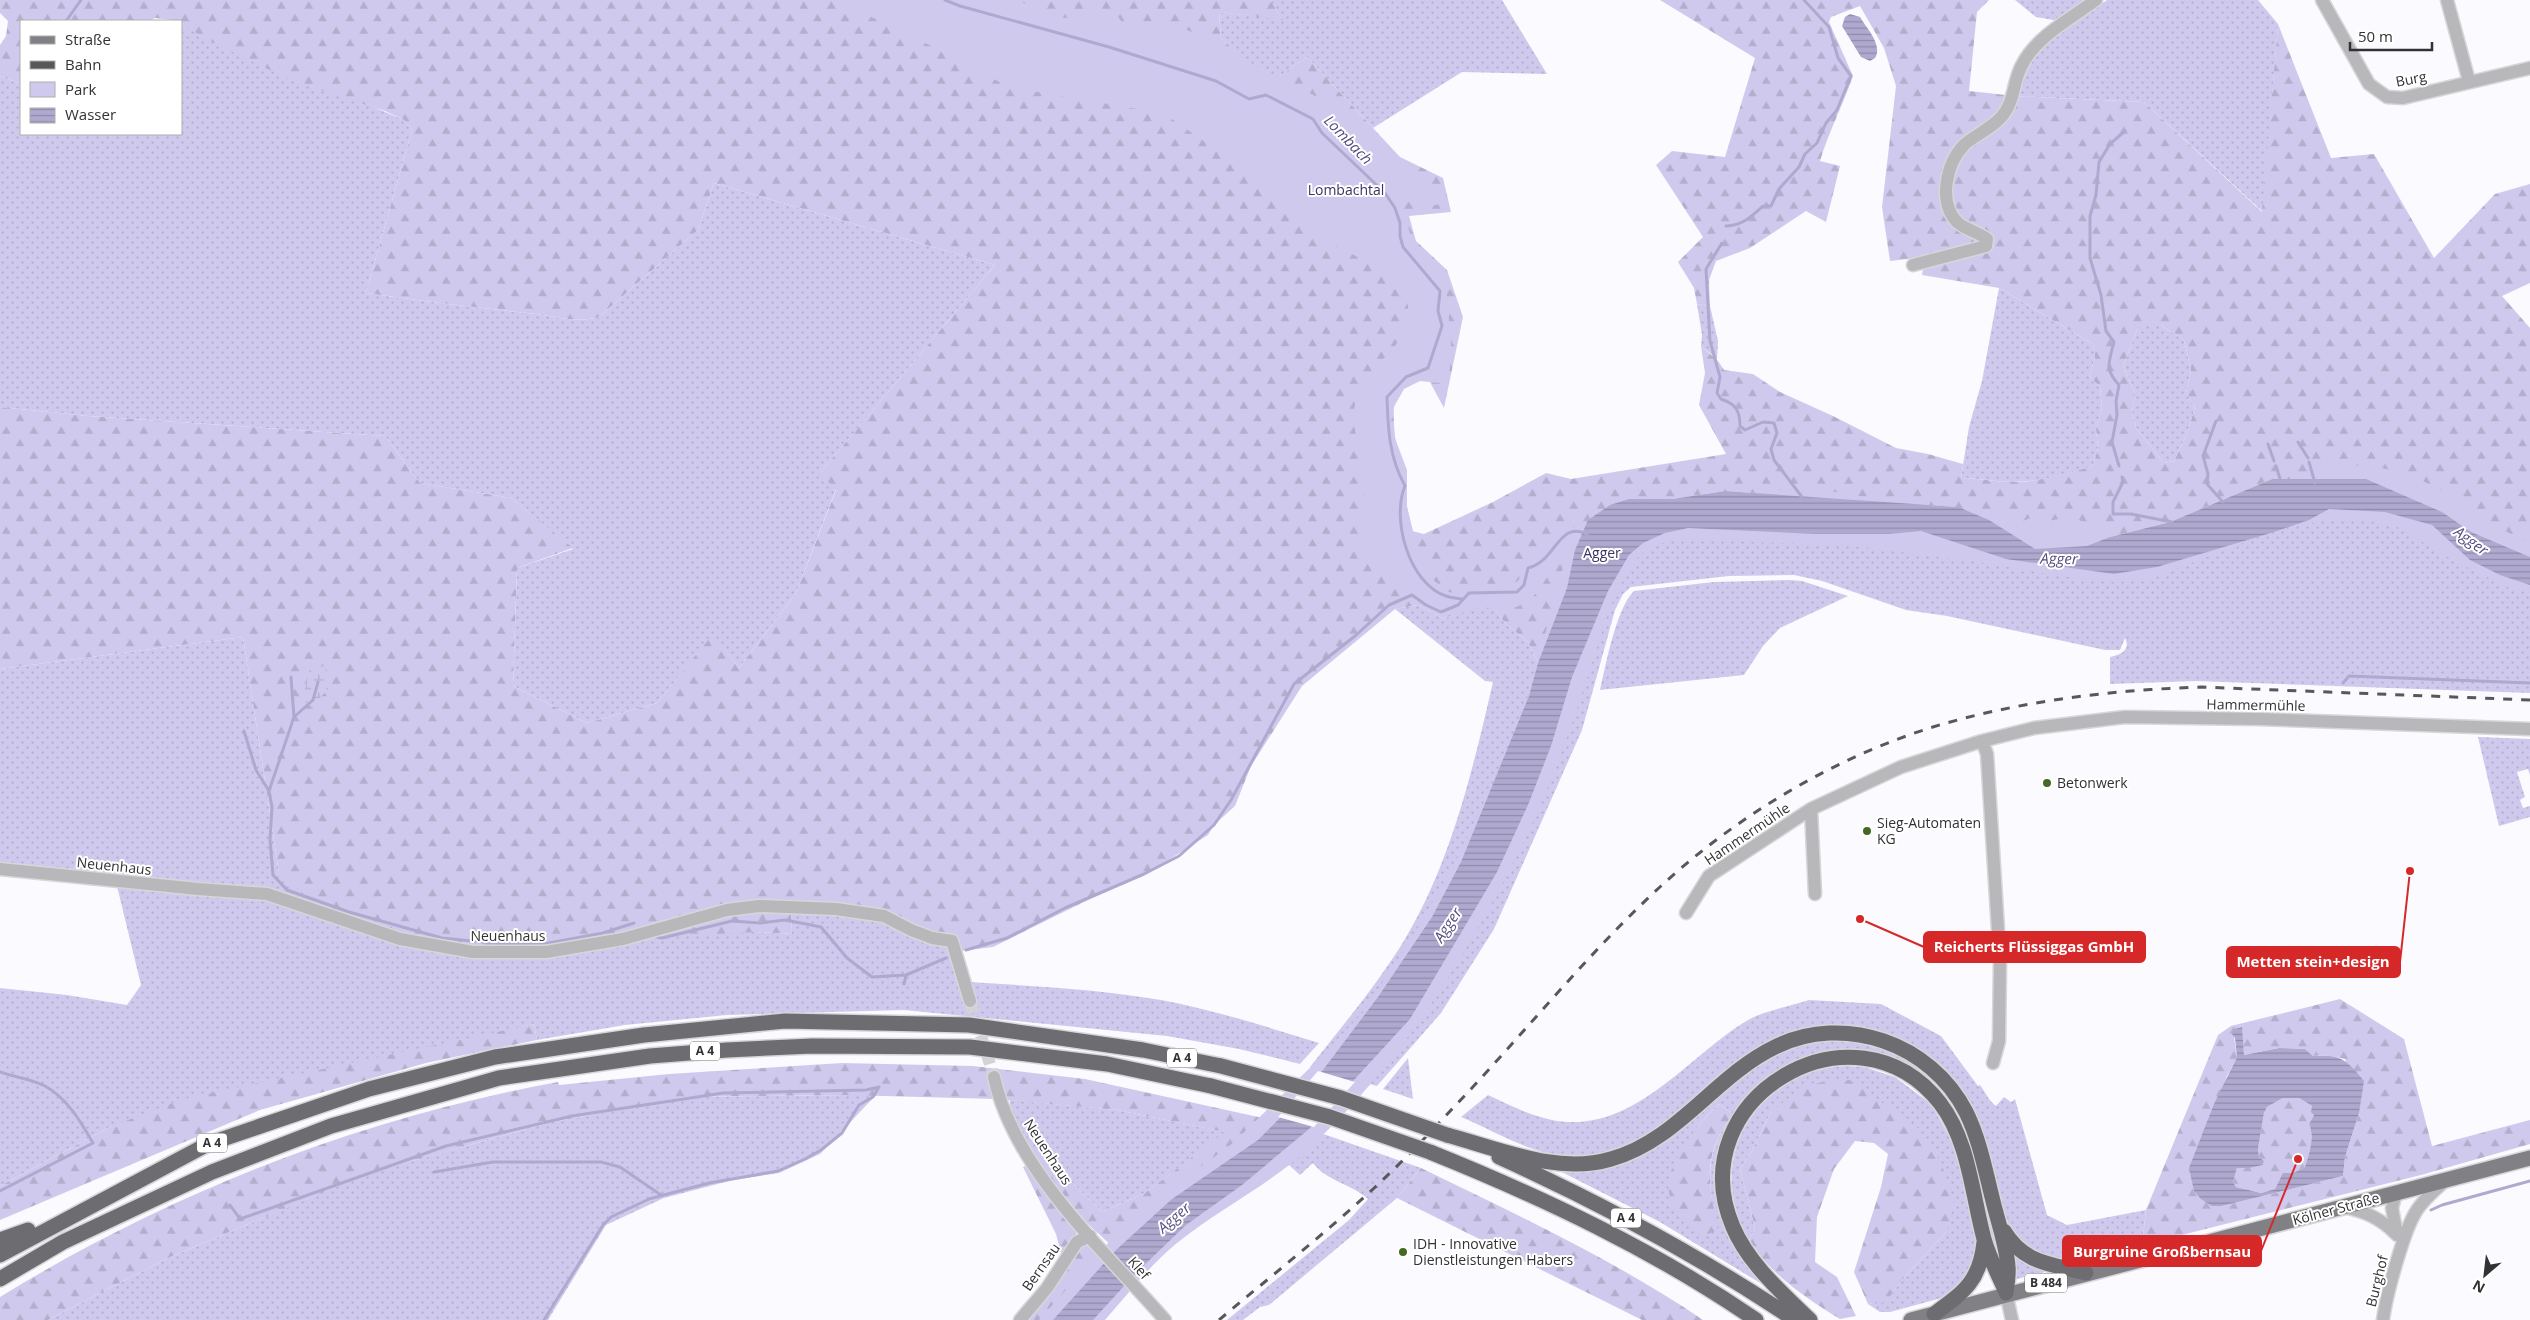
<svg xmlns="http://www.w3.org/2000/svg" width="2530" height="1320" font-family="'Open Sans',sans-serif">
<defs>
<pattern id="grass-dots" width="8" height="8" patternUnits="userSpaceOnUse" patternTransform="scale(1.25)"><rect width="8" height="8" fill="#cfcaed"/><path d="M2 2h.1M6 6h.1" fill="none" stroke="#b2aecc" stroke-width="1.8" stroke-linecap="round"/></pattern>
<pattern id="forest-firs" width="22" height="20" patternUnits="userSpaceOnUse" patternTransform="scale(1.25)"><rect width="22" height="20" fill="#cfcaed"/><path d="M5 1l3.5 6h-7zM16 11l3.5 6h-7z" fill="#b2aecc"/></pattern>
<pattern id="wetland-marsh" width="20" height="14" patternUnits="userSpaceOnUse" patternTransform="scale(1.25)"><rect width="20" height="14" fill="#cfcaed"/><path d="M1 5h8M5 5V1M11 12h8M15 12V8" fill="none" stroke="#b2aecc"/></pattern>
<pattern id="water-rules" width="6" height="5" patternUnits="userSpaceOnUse" patternTransform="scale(1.25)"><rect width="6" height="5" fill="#afa9cf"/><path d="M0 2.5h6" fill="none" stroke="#8f8aa9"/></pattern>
</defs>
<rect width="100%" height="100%" fill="#fbfaff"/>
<path fill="url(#grass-dots)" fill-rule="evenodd" d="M1270,0H1502L1547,74L1462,72L1373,128L1307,57L1246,100L1242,59L1221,38L1219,12L1282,19Z
M2015,0H2087L2059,21L2036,17Z
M2107,0H2258L2278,24L2263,212L2144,102L2015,96L2026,67L2044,45Z
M181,25L404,120L412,130L366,293C420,301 473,307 527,313C553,315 574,324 599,317L698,230L714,183L995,265L821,472L836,489L796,593L739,668L713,635L657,703L587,723L513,686L517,568L573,549L511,498L420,483L385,436L88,416L0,407V76L21,84V134H181Z
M1999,288L2093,344L2095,358L2089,376L2100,387L2102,408L2096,429L2098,448L2093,466C2066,475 2040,482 2012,482C1995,482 1978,478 1961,478L1969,427L1982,381Z
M1697,304L1710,306L1718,341L1717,359L1701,346L1702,335Z
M2139,325H2161L2184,340L2191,370L2186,393L2195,407L2187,434L2174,461L2164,463L2136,428L2132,412L2135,393L2123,366Z
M2385,512L2530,585V693L2196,681L2110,684V657C2121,655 2131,650 2125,638L2120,650H2105L1947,616L1906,610L1822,581L1794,575L1729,576L1631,587L1623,594L1615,610L1582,730L1494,929L1441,1013L1377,1086L1354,1080L1617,574L1665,533L2209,550L2309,520Z
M1789,580L1802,581L1848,596L1780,628L1763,646L1744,675L1600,690C1606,664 1616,609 1634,591L1714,582Z
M1489,600L1505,623L1528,642L1538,663L1529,696L1484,809L1432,917L1323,1070L1310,1067C1343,1025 1377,985 1405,939C1451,862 1473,769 1493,682L1485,681L1395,609L1418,605L1443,619Z
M243,637L279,873L756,932L792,934L791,909L883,919L949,944L969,982C1033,986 1098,989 1161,1000C1215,1010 1267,1027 1319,1043L1300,1064L1239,1049L1167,1036L904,1010L727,1015L625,1025L537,1040L534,1024L110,1127L0,1186V988L67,995L127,1005L141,985L116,882L0,869V669Z
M2478,737L2530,739V775L2528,769L2517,772L2525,797L2520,800L2523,808L2530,806V817L2499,826Z
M1809,1000L1881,1004L1941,1036L1978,1086L1980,1085C1986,1093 1988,1100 1996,1106L2004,1097L2011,1102L2015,1099L2047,1215L2067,1225L2146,1210L2142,1245C2120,1249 2069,1263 2049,1259C1998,1249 1995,1168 1981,1128C1963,1077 1918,1037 1865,1028C1725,1003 1690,1160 1571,1156C1531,1155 1497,1132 1461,1117L1488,1095C1508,1104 1530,1116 1552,1120C1633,1136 1687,1056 1748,1020C1763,1011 1791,1006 1809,1000Z
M1827,1039L1879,1045L1920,1065L1955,1103L1972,1144L1997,1238L2003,1272L1991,1236L1973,1165L1916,1073L1819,1054L1781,1069L1764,1081L1749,1095L1733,1118L1727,1134L1720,1193L1770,1289L1660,1222L1552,1167H1597L1758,1064L1796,1045ZM1719,1104L1733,1114C1711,1143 1707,1166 1712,1201L1669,1179C1683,1150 1694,1126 1719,1104Z
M1408,1058L1413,1099L1383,1089Z
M1845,1066L1864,1067L1895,1077L1931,1104L1956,1148L1978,1236L1971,1275L1949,1296L1890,1312H1880L1868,1304L1886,1301L1902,1280L1947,1231L1941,1162L1771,1112L1751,1153L1740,1169L1755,1228L1749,1240C1702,1161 1756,1071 1845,1066Z
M847,1095H876L820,1154L779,1173L733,1180L664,1198L606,1225L548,1320H48L168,1258L366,1174L548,1123L684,1097Z
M1010,1100L1117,1110L1226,1132L1145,1193L1102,1212L1057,1168L1029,1136L1027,1147L1010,1111Z
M1309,1129L1421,1168L1397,1198L1269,1305L1260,1307L1243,1320H1227L1349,1220L1368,1199C1352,1184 1326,1181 1313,1163L1300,1175L1279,1156Z
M2010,1252L2048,1271L2017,1279Z"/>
<path fill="url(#forest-firs)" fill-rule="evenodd" d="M0,0H877L1245,100L1307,57L1400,157L1443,178L1451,212L1409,216L1416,241L1447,270L1463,317L1444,408L1425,373C1416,379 1400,386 1396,397C1387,421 1407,503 1412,531L1424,534L1493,502L1546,473L1571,479L1726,454L1699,405L1705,373L1701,346L1718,361L1724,370L1753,374L1780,392L1833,416L1896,448L1928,454L1963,464L1961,478C1978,478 1995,482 2012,482C2040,482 2066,474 2093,466L2098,448L2096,429L2102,408L2100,387L2089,376L2095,358L2093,344L1999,288L1922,275L1925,257L1890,261L1882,207L1896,86L1884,48L1860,6L1831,17L1829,22L1853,76C1843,105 1829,131 1820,161L1840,166L1826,222L1806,211L1750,248L1716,261L1709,280L1710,306L1697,304L1694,288L1678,262L1703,237L1656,165L1672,151L1725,157L1755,58L1660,0H1989L1977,12L1969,91L2015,96L2144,102L2262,212L2278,24L2331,158L2374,154L2434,258L2495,194L2530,184V283L2502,296L2530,328V557L2272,479L2170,522L2110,537L2087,546L1989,520L1957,507L1725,491L1672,499H1629L1538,663L1528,642L1505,623L1489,600L1443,619L1418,605L1395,609L1302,686L1251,766L1235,806L1214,825L1208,835L1148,873L1090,899L993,947L962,951L957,937L932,935L885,913L791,909L792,934L756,932L489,946L438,941L357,919L315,903L279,873L243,637L0,669V407L88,416L385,436L420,483L511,498L573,548L517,568L513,686L587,723L657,703L713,634L739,668L796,593L836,490L820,473L995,265L714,183L698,230L599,317C574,324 553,315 527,313C473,307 420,301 366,293L412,130L404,120L385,111L296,82L238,55L181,25V21L155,18L150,21H21V84L0,76V45L6,36L8,21L0,13ZM2139,325H2161L2184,340L2191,370L2186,393L2195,407L2187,434L2174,461L2164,463L2136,428L2132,412L2135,393L2123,366Z
M918,0H1270L1283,20L1219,12L1221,38L1243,59Z
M2340,999L2404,1039L2432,1146L2530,1120V1144L2421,1175L2142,1245L2146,1210L2218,1035L2231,1026ZM2241,1027L2244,1055L2279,1048L2305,1049L2313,1056L2325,1055L2345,1059L2359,1113L2345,1157L2343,1176L2222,1206L2226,1078L2237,1057L2233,1029Z
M534,1024L537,1040L426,1063L260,1110L0,1220V1186L110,1127L183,1099Z
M842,1063L973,1066L1085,1079L1277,1121L1116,1250L1087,1223L1041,1168L1027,1147L1028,1136L1057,1168L1102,1212L1145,1193L1225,1132L1117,1110L995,1099L847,1095L684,1097L548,1123L367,1174L168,1258L48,1320H0V1297C171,1192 361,1118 558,1082L559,1085L669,1074Z
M1850,1080L1918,1128L1941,1162L1954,1204L1947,1231L1902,1280L1886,1302L1868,1304L1854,1272L1881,1187L1888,1154L1874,1143L1855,1141L1834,1169L1817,1217L1815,1262L1837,1277L1856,1316L1840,1319C1805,1297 1772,1276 1749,1240L1755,1228L1740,1169L1751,1153L1771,1112L1806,1084Z
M2283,1098H2299L2312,1106L2314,1115L2309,1124C2315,1138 2309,1153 2305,1167L2293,1173H2284L2275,1189L2261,1193L2236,1187L2233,1182L2237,1168H2250L2263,1165L2264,1161L2259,1157L2258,1149L2264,1113L2267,1107Z
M1719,1104L1733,1114C1702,1155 1708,1182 1718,1230L1703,1236L1672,1209C1671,1200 1667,1187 1669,1178C1676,1153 1700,1121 1719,1104Z
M1030,1164L1074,1226L1076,1235L1062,1257L1056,1234L1023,1167Z
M1421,1168C1517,1215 1615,1260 1703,1320H1642L1397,1198Z
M1083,1244L1090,1247L1104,1264L1053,1320H1025L1067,1262Z"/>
<path fill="url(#wetland-marsh)" d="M325,666L328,689L311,708L303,699L310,668Z"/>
<path fill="#cfcaed" d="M828,0H1016L1057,17L1066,18L1088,10H1109L1116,14L1125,26L1134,22L1161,21L1209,38L1256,66L1327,102L1358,127L1404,171L1448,198C1435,212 1415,203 1400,200L1413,243L1441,272L1446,284L1451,343L1449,384L1420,381L1404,389L1391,412L1390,425L1407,470V507L1419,555L1432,579L1449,592L1454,593L1477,585L1512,584L1518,581L1535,553L1551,539L1580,524L1603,517L1739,494L1770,492L1810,485L1843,494L2002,514L2018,523L2035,516L2048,521L2069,517L2116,532L2109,538L2151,540L2311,479L2323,463C2348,465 2377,465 2402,473C2449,487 2485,525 2530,543V592L2514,590L2460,564L2397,527L2365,520L2321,521L2276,530L2145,581L2116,582L2085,580L1978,562L1854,546L1685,539C1667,541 1647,545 1636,560C1610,594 1601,637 1588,676C1567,740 1544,804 1513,863C1459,968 1396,1069 1308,1149C1269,1185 1219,1209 1177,1243C1150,1265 1128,1294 1105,1320H1039L1107,1244L1165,1193L1233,1143L1318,1060L1365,1010L1419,926L1460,853L1503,762L1529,694L1566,556C1547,568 1543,594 1523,604C1510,611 1497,607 1482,608C1469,609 1459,616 1445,615C1424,614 1377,567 1359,552C1361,527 1365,501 1364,476C1362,451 1349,426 1356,400C1369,355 1436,338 1396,278L1319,236L1274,190L1169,117L1156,112L1009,87L889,24Z"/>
<path fill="url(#water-rules)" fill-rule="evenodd" d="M1850,14L1860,17C1867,29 1883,45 1875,58L1870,61L1861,57L1842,26L1845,17Z
M2272,479H2366L2442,512L2471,532L2530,557V585L2500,575L2470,560L2432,525L2385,512L2329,509L2309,520L2274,532L2157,567L2114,574L2006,559L1921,531L1889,534H1815L1688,528L1665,533L1643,543L1629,555L1608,591L1572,677L1551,746L1528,805L1497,872L1410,1019L1309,1129L1242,1185L1186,1225L1136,1273L1093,1320H1053L1116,1250L1172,1199L1258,1140L1277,1121L1323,1070L1378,997L1432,917L1461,862L1529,696L1538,663L1567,588L1575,550L1588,520L1610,505L1629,499H1672L1725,491L1958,507L1989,520L2035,549L2087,546L2110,537L2170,522Z
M2242,1027L2244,1055L2279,1048L2305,1049L2313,1056C2340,1053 2348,1061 2364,1081L2359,1113L2345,1157L2343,1176L2222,1206H2212L2201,1199L2194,1191L2189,1168L2214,1104L2237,1057L2235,1038L2232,1034L2233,1029ZM2283,1098H2299L2312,1106L2311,1112L2314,1115L2309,1124C2315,1138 2309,1153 2305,1167L2293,1173H2283L2275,1189L2261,1193L2236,1187L2233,1182L2237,1168H2250L2263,1165L2264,1161L2259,1157L2258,1149L2264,1113L2267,1107Z"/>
<path fill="#fbfaff" d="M1318,1071L1355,1082L1314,1127L1278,1117Z"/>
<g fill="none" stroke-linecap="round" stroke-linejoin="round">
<path stroke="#afa9cf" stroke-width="3" d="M945,0L960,6L1109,47L1216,81L1249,99L1266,95L1313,119L1322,133L1385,193L1395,208L1400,223V236L1403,247L1440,291L1438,311L1442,326L1428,368L1406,377L1387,397C1388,429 1389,457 1405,486C1391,519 1409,584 1446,596C1451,598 1457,598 1462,599
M66,21L81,0
M1726,226C1743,225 1751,217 1763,206H1771L1779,189L1799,167L1805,154L1817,143L1826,123L1837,110L1851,76L1838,58L1829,27L1804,0
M1722,243L1706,269L1710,341L1720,377L1717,393L1721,399C1736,404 1740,411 1740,426L1745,430L1763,422L1774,423L1777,433L1771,449L1774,460L1802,497
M2216,421L2203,456L2208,474L2207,484L2223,502
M2298,442L2308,458
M2268,444L2274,461
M2309,462L2315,483
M2119,466L2112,442L2117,415L2116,401L2119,385C2104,369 2109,362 2114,342L2106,331L2101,295L2090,258V216L2096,195L2099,162L2110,144L2125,131
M2276,466L2281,482
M2122,477L2123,482L2113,502V514H2131L2172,522
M291,677L294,717
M318,682L313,700L294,717L269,791L272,807L270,840L273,875L287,890L349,912L442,938L502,944L549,943L603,933L634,923
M2343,683L2349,676L2530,683
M244,731L256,770L269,791
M653,936L662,938L732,921L760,923L785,920L811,925L821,927L847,958L872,977L906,975
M966,950L1007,938L1065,908L1144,874L1179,856L1214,825L1231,800L1294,684L1355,636L1389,605L1412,595L1426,605L1441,612L1458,605L1469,593L1517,592L1524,585L1528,568C1556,562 1558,520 1587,534
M904,984L906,975L946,958
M0,1072C14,1077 32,1079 45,1086C67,1098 81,1122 93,1143L0,1191
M434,1172L493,1162H601L620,1167L661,1195
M230,1205L240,1219L446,1146L572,1116L723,1093L866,1090L879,1087
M2431,1210L2442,1205L2530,1181
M544,1320L603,1225L611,1217L649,1199L709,1183L778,1171L805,1159L821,1150L842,1133L859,1105L873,1097L879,1087"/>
<path stroke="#d3d2d6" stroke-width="12" stroke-dasharray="12 6" stroke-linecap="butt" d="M970,1001L994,1077"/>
<defs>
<path id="minor" d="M2322,0L2369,84L2387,97L2403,98L2530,68
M2447,0L2469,81
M1913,265L1986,246L1987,239C1978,232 1966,230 1957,222C1938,202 1946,164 1964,145C1976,134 1993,128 2003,115C2015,100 2013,81 2022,65C2036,37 2071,18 2096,0
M1982,741L1987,754L2000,962L1999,1041L1993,1063
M1811,809L1815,894
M0,869L198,889L267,894L400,939L473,952H546L623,939L727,910L759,906L836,909L884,916L911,930L932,938L952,941L970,1001
M1686,913L1709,876L1811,809L1901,767L1982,741L2034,728L2125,717L2260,719L2530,729
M994,1077C1014,1170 1105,1251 1165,1320
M2396,1193L2392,1208L2397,1235
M2344,1207C2366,1212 2380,1218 2396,1234
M2006,1293L2012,1320
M1020,1320L1047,1288L1077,1242L1090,1236
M2383,1320C2386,1296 2404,1229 2417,1210C2424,1199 2436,1189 2446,1180"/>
<path id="primary" d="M1911,1320L2530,1158"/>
<path id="motorway" d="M1447,1135C1499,1149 1558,1175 1611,1159C1677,1141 1715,1076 1775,1047C1844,1013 1931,1043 1966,1112C1979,1138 1985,1169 1992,1197C1997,1219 2006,1243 2008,1266C2009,1275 2007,1284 2006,1293
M1430,1152C1544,1198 1654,1250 1756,1320
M1499,1157C1603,1204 1701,1257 1795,1320
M2004,1231C2024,1264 2051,1264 2086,1273
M0,1240L28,1230
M0,1255L208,1144L369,1089L495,1057L644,1035L785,1021L969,1025L1143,1050L1221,1066
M0,1279L63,1242L212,1172L331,1126L499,1078L650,1056L727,1050L812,1046L970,1047L1107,1064L1211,1086
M1934,1314C1964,1292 1980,1281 1984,1242
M1810,1320C1782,1293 1748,1263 1733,1227C1678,1098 1855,994 1940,1103C1969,1141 1972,1194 1984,1239C1989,1257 1998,1274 2006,1292"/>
</defs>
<use href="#minor" stroke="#d7d6da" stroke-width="15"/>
<use href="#primary" stroke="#d7d6da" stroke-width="18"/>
<use href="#motorway" stroke="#d7d6da" stroke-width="18"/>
<use href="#minor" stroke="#b8b8ba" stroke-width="12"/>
<use href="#primary" stroke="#818084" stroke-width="15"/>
<use href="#motorway" stroke="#6d6c71" stroke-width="15"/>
<path stroke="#58585a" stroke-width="3" stroke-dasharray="9 9" stroke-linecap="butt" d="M1219,1320C1270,1277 1323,1235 1372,1190C1400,1164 1427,1136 1453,1108C1523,1035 1586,955 1661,886C1739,814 1840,754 1943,724C2027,700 2114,690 2201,687L2530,700"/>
<defs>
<path id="motorway-bridge" d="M1221,1066L1341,1098L1447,1135
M1211,1086L1330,1117L1430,1152"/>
</defs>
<use href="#motorway-bridge" stroke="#d7d6da" stroke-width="18" stroke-linecap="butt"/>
<use href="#motorway-bridge" stroke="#6d6c71" stroke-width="15"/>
</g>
<g fill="#446922" stroke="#fff" stroke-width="2">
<circle cx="2047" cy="783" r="5"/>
<circle cx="1867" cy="831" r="5"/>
<circle cx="1403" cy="1252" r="5"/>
</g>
<g text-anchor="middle" stroke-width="4" stroke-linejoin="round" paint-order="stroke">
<g fill="#fff" stroke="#707071" stroke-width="1">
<rect x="690" y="1041.5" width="30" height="19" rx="4"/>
<rect x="1167" y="1048.5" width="30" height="19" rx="4"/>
<rect x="197" y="1133.5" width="30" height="19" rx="4"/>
<rect x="1611" y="1208.5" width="30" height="19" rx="4"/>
<rect x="2025" y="1273.5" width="42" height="19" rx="4"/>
</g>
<g font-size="12" font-weight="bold" fill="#323234">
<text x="705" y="1055">A 4</text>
<text x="1182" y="1062">A 4</text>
<text x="212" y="1147">A 4</text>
<text x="1626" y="1222">A 4</text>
<text x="2046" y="1287">B 484</text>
</g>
<g font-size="14" fill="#323234" stroke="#fff">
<text transform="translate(2411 79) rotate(-11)" y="5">Burg</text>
<text transform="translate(2256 705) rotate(1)" y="5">Hammermühle</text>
<text transform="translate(1747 834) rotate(-34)" y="5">Hammermühle</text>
<text transform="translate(114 866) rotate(6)" y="5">Neuenhaus</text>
<text x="508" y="941">Neuenhaus</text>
<text transform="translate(1048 1152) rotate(57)" y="5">Neuenhaus</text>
<text transform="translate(2336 1209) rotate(-15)" y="5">Kölner Straße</text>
<text transform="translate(1041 1267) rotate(-55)" y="5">Bernsau</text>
<text transform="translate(1139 1268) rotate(49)" y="5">Klef</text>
<text transform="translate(2377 1281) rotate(-76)" y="5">Burghof</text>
</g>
<g font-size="14" fill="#3d3263" stroke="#fff">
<text x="1346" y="195">Lombachtal</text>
<text x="1602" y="558">Agger</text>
</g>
<g font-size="14" fill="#323234" stroke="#fff" text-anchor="start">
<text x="2057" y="788">Betonwerk</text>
<text x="1877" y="828">Sieg-Automaten<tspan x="1877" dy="16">KG</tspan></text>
<text x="1413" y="1249">IDH - Innovative<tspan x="1413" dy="16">Dienstleistungen Habers</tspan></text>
</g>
<g font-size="15" font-style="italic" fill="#564b7f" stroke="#fff">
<text transform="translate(1348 140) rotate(46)" y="5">Lombach</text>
<text transform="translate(2471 541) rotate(36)" y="5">Agger</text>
<text transform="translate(2059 559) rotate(1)" y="5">Agger</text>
<text transform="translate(1448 925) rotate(-57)" y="5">Agger</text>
<text transform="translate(1174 1218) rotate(-41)" y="5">Agger</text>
</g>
</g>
<path fill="none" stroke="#d62828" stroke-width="2" d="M1860 919L1924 947M2410 871L2400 962M2298 1159L2261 1251"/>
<g fill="#d62828" stroke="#fff" stroke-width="2">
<circle cx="1860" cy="919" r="5"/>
<circle cx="2410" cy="871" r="5"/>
<circle cx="2298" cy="1159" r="5"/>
</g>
<g fill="#d62828" stroke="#d62828" stroke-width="2">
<rect x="1924" y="932" width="221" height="30" rx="5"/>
<rect x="2227" y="947" width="173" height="30" rx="5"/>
<rect x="2063" y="1236" width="198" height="30" rx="5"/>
</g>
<g font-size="15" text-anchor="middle" font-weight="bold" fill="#fff">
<text x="2034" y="952">Reicherts Flüssiggas GmbH</text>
<text x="2313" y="967">Metten stein+design</text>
<text x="2162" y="1257">Burgruine Großbernsau</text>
</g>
<rect x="20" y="20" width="162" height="115" fill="#ffffff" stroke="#adadae"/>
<rect x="30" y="36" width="25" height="8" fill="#818084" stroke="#adadae"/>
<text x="65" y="45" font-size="15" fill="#323234">Straße</text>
<rect x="30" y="61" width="25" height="8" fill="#58585a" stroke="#adadae"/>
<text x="65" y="70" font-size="15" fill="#323234">Bahn</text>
<rect x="30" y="82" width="25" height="15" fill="#cfcaed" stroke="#adadae"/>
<text x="65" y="95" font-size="15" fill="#323234">Park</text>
<rect x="30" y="108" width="25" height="15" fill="url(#water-rules)" stroke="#adadae"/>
<text x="65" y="120" font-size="15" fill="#323234">Wasser</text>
<g transform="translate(2485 1275) rotate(208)" stroke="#ffffff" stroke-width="4" paint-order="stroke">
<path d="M0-4L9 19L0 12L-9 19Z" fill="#323234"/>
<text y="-8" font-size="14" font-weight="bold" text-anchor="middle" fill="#323234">N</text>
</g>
<path d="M2350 42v8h82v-8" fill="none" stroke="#323234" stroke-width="2.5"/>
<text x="2358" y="42" font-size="15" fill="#323234" stroke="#ffffff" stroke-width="4" paint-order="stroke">50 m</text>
</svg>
